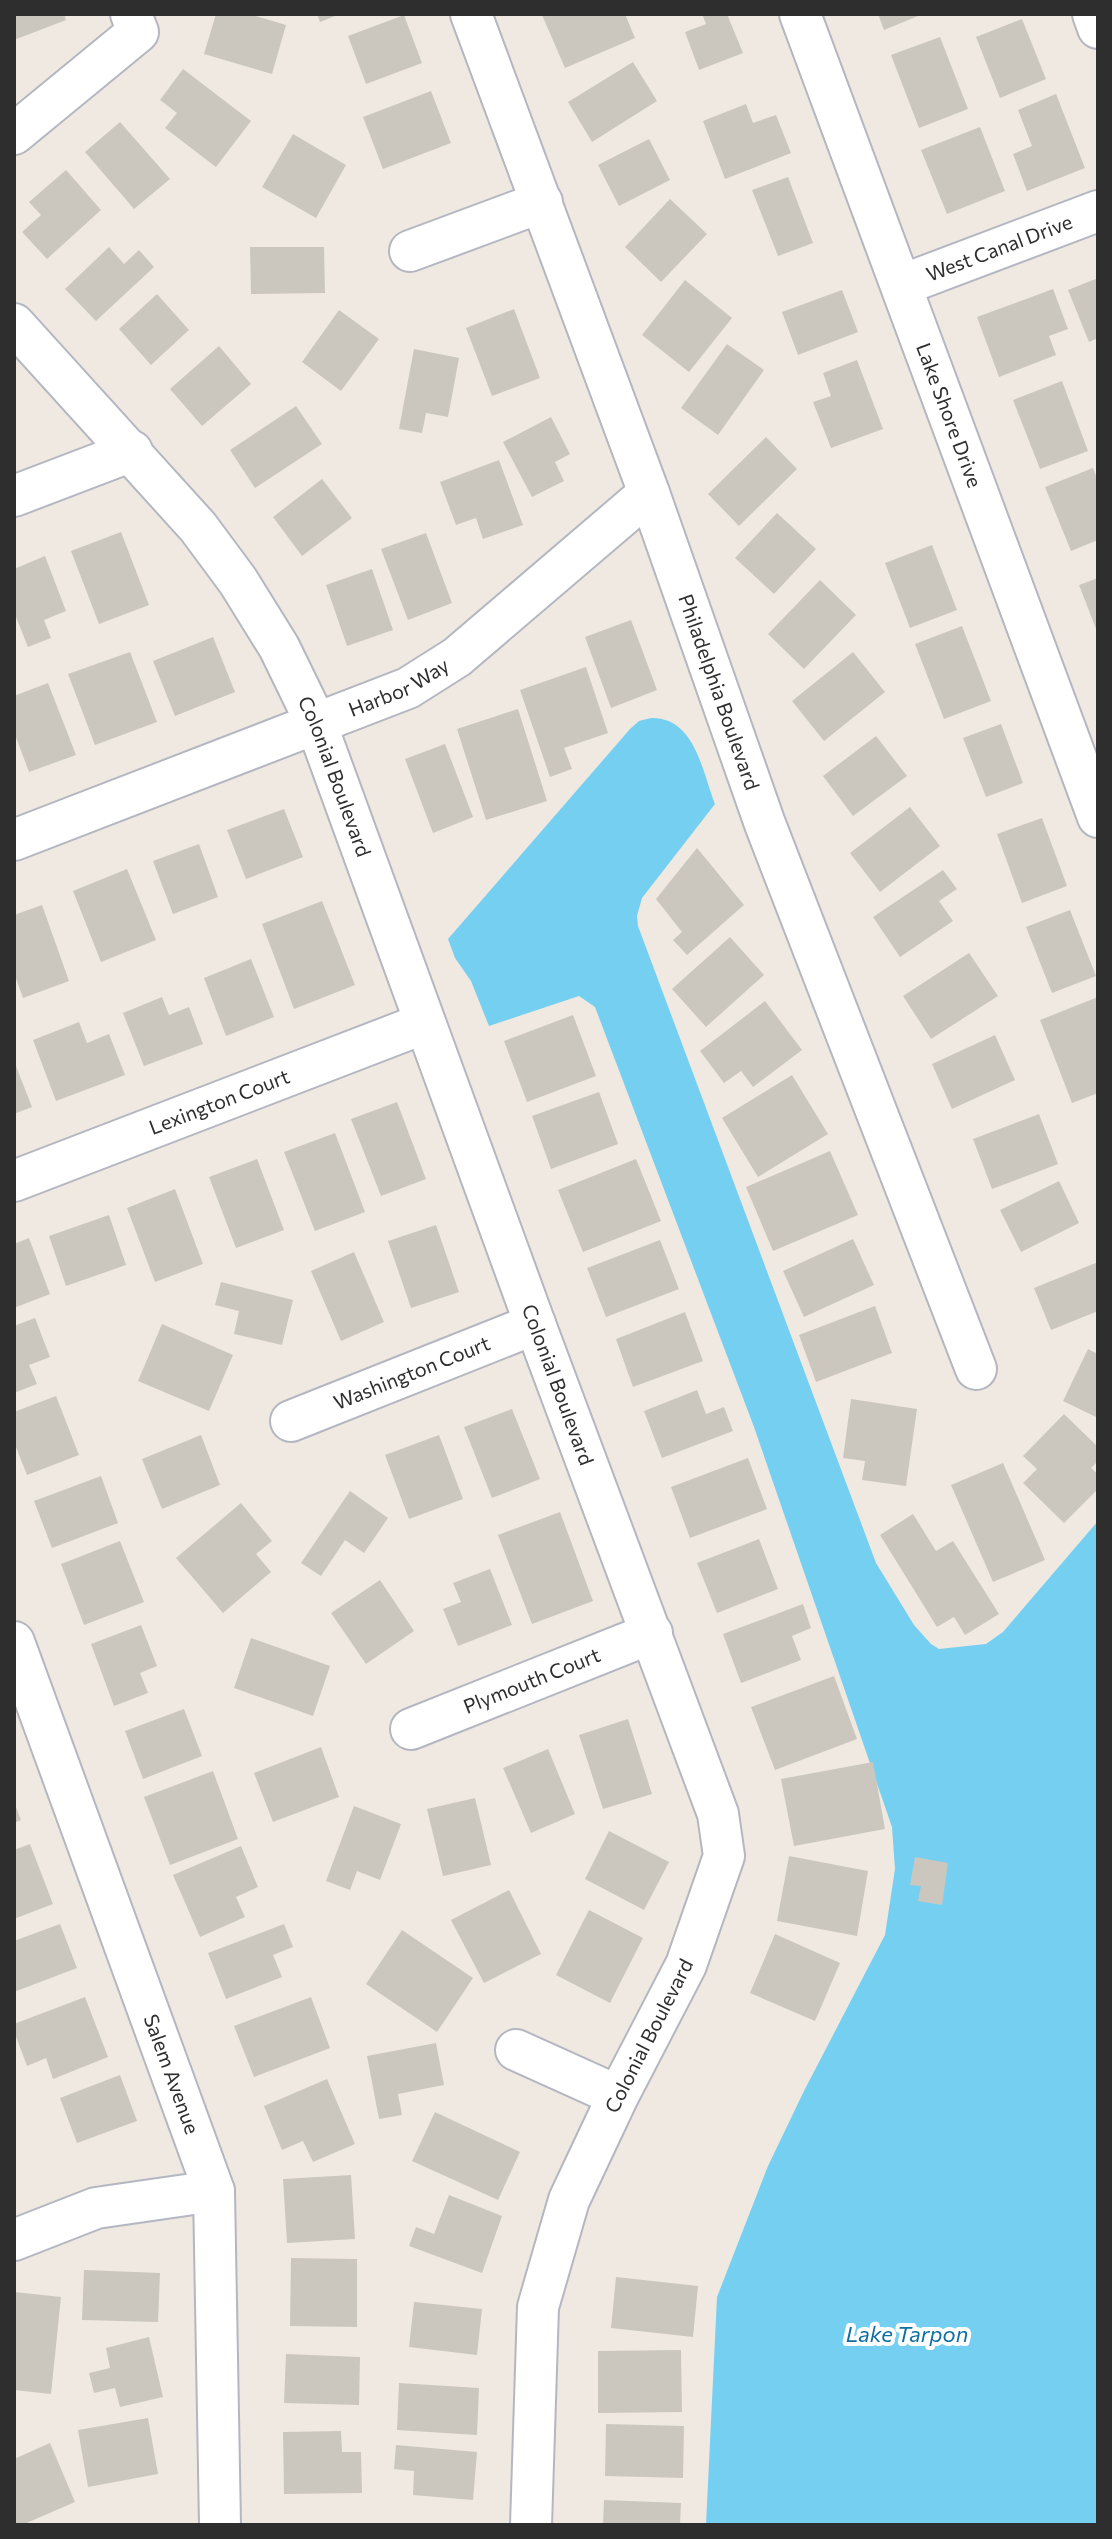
<svg xmlns="http://www.w3.org/2000/svg" width="1112" height="2539" font-family="Commissioner,sans-serif">
<rect width="100%" height="100%" fill="#efe9e1"/>
<path fill="#75cff0" d="M651,718C695,717 702,771 715,804L642,898L637,916L638,926L876,1563L914,1625L931,1644L939,1649L986,1644L1003,1632L1098,1521V2525H706L717,2297L768,2166L804,2091L885,1935L895,1869L892,1827L754,1427L595,1007L579,996L489,1026L471,981L455,958L448,939L630,729L639,721Z"/>
<path fill="#cbc7bf" d="M14,14H64L66,20L14,40Z
M216,14H249L286,25L272,74L204,54Z
M317,14H340L320,22Z
M545,14H625L635,38L565,68L542,15Z
M702,14H727L743,53L699,70L685,32L706,24Z
M878,14H923L884,30Z
M404,15L422,63L366,84L348,36Z
M1022,19L1046,79L1000,98L976,37Z
M940,37L968,109L919,128L891,55Z
M633,62L657,101L592,142L568,102Z
M183,69L251,121L216,167L165,128L177,113L160,100Z
M431,91L451,143L383,169L363,117Z
M1056,94L1085,168L1027,191L1013,154L1032,146L1018,110Z
M746,104L753,123L776,115L791,153L725,179L703,121Z
M120,122L170,179L134,209L85,152Z
M980,127L1005,191L947,214L921,150Z
M293,134L346,165L316,218L262,187Z
M649,139L670,180L619,206L598,165Z
M66,170L101,210L47,259L22,232L41,215L29,202Z
M788,177L813,243L778,256L752,190Z
M670,199L707,234L661,282L625,247Z
M109,247L124,264L139,250L154,267L96,321L65,289Z
M250,247H324L325,293L251,294Z
M1098,278V338L1089,342L1068,290Z
M685,280L732,318L689,372L642,335Z
M1053,289L1068,329L1049,336L1056,355L999,377L977,317Z
M842,290L858,332L798,355L782,312Z
M157,294L189,330L151,365L119,329Z
M514,309L540,378L492,396L466,328Z
M339,310L379,339L341,391L302,362Z
M727,344L764,370L718,435L681,408Z
M219,346L251,384L202,426L170,389Z
M414,349L459,358L448,417L426,413L422,433L399,429Z
M857,360L883,429L831,448L813,402L831,396L823,373Z
M1062,381L1088,451L1040,469L1013,400Z
M296,406L322,444L255,488L230,450Z
M551,417L570,454L555,462L564,481L532,497L503,442Z
M766,437L797,469L739,526L708,494Z
M499,460L523,525L483,539L476,518L456,525L440,482Z
M1093,468L1098,481V540L1071,551L1045,487Z
M322,479L352,518L302,556L273,517Z
M777,513L816,549L774,594L735,558Z
M121,532L149,605L99,624L71,551Z
M426,533L452,603L408,620L381,549Z
M932,545L957,610L910,628L885,563Z
M45,556L66,611L44,620L51,638L28,647L14,612V569Z
M372,569L393,630L347,646L326,585Z
M1098,578V634L1079,585Z
M820,580L856,615L804,669L768,634Z
M631,620L657,690L611,708L585,637Z
M962,626L991,701L944,719L915,644Z
M213,637L235,692L175,716L153,661Z
M130,652L157,722L95,745L68,674Z
M853,652L885,692L824,741L792,701Z
M586,667L608,733L564,748L572,769L550,777L520,690Z
M48,683L76,755L29,772L14,732V696Z
M518,709L547,801L486,820L457,729Z
M1001,724L1023,783L986,797L963,738Z
M876,736L907,776L853,816L823,776Z
M445,744L473,817L433,833L405,759Z
M910,807L940,846L880,892L850,853Z
M284,809L303,857L246,879L227,830Z
M1042,818L1067,886L1022,903L997,834Z
M199,844L218,897L173,914L153,861Z
M697,848L744,905L687,955L673,940L682,932L656,899Z
M127,869L156,940L101,962L73,891Z
M943,870L957,889L939,901L953,921L900,957L873,917Z
M322,901L355,985L294,1009L262,924Z
M42,905L69,981L23,998L14,973V915Z
M1070,910L1096,976L1052,993L1026,927Z
M730,937L764,975L706,1027L672,989Z
M969,953L998,996L931,1039L903,996Z
M251,959L274,1017L226,1036L204,978Z
M162,997L169,1015L189,1007L203,1044L144,1066L123,1013Z
M1098,997V1093L1072,1103L1040,1020Z
M765,1001L802,1050L753,1087L741,1071L724,1083L700,1051Z
M573,1015L596,1076L527,1102L504,1041Z
M79,1022L87,1043L109,1034L125,1075L56,1101L33,1040Z
M995,1035L1015,1080L952,1109L932,1064Z
M14,1061L32,1107L14,1114Z
M792,1075L828,1134L758,1177L722,1118Z
M599,1092L618,1144L551,1169L532,1116Z
M397,1102L426,1179L381,1196L351,1119Z
M1039,1114L1058,1164L992,1189L973,1139Z
M335,1133L365,1212L315,1231L284,1152Z
M830,1151L858,1215L773,1251L746,1187Z
M257,1159L284,1230L236,1248L209,1177Z
M636,1159L661,1221L583,1252L558,1190Z
M1059,1181L1079,1223L1021,1252L1000,1210Z
M175,1189L203,1264L155,1282L127,1208Z
M109,1215L126,1265L66,1286L49,1236Z
M436,1225L459,1292L411,1308L388,1241Z
M29,1238L50,1294L14,1308V1244Z
M853,1239L874,1285L804,1317L783,1271Z
M660,1240L679,1289L606,1317L587,1268Z
M354,1252L384,1322L341,1341L311,1271Z
M1098,1262V1311L1051,1330L1034,1288Z
M221,1282L293,1300L282,1345L234,1334L239,1311L215,1305Z
M875,1306L892,1353L816,1382L799,1335Z
M685,1312L703,1361L633,1387L616,1339Z
M35,1318L50,1357L29,1365L37,1384L14,1393V1326Z
M162,1324L233,1355L209,1411L138,1381Z
M1088,1349L1098,1354V1418L1063,1401Z
M697,1390L706,1414L724,1407L733,1431L662,1458L644,1411Z
M56,1396L79,1455L27,1475L14,1442V1412Z
M851,1399L917,1409L906,1486L862,1480L865,1461L843,1458Z
M512,1409L540,1479L492,1498L464,1427Z
M1064,1414L1098,1447V1461L1091,1468L1098,1474V1489L1064,1523L1023,1483L1037,1469L1023,1456Z
M201,1435L220,1485L162,1509L142,1459Z
M439,1435L463,1499L409,1519L385,1455Z
M748,1458L767,1509L690,1538L671,1487Z
M1003,1463L1045,1560L993,1582L951,1485Z
M101,1476L118,1523L52,1548L34,1501Z
M350,1491L388,1518L364,1553L345,1540L321,1576L301,1563Z
M241,1503L272,1541L256,1554L271,1572L223,1613L176,1558Z
M560,1512L593,1601L532,1624L498,1535Z
M913,1514L936,1551L953,1541L999,1614L965,1635L954,1617L937,1627L880,1535Z
M759,1539L778,1589L717,1613L697,1563Z
M120,1541L144,1602L84,1625L61,1564Z
M490,1569L512,1625L458,1646L443,1609L461,1602L453,1583Z
M380,1580L414,1631L366,1664L331,1613Z
M803,1604L811,1628L792,1636L801,1660L741,1683L723,1634Z
M141,1625L157,1666L140,1673L148,1693L114,1706L91,1644Z
M251,1638L330,1666L313,1716L234,1688Z
M834,1676L857,1739L775,1770L751,1707Z
M184,1709L202,1756L143,1779L125,1731Z
M628,1719L652,1794L603,1809L579,1735Z
M321,1747L339,1797L273,1822L254,1773Z
M548,1749L575,1814L531,1833L503,1768Z
M873,1762L885,1829L794,1846L781,1779Z
M213,1771L238,1839L170,1865L144,1797Z
M475,1798L491,1865L443,1876L427,1809Z
M14,1802L21,1820L14,1823Z
M354,1806L401,1824L380,1880L357,1871L350,1890L326,1881Z
M609,1831L669,1862L644,1910L585,1879Z
M30,1844L53,1904L14,1919V1850Z
M241,1846L258,1887L236,1897L245,1917L200,1937L173,1875Z
M789,1856L868,1871L857,1936L777,1921Z
M915,1857L948,1863L942,1905L918,1901L921,1886L910,1885Z
M509,1890L541,1954L484,1983L451,1920Z
M589,1910L643,1938L610,2003L556,1975Z
M60,1924L77,1968L14,1992V1941Z
M284,1924L293,1947L273,1955L282,1977L226,1999L208,1953Z
M402,1930L473,1978L437,2032L366,1984Z
M775,1934L840,1963L815,2021L750,1993Z
M85,1997L108,2057L53,2079L46,2058L27,2066L14,2031V2024Z
M311,1997L330,2048L254,2077L234,2026Z
M436,2043L444,2085L398,2094L402,2115L379,2119L367,2056Z
M120,2075L137,2121L77,2143L60,2098Z
M327,2079L355,2144L313,2162L303,2141L282,2150L264,2106Z
M435,2112L520,2152L498,2200L412,2161Z
M351,2175L355,2239L287,2243L283,2179Z
M449,2195L502,2216L482,2273L409,2246L416,2227L434,2234Z
M291,2258L357,2259V2327L290,2326Z
M84,2270L160,2273L158,2322L82,2320Z
M616,2277L698,2286L693,2337L611,2328Z
M14,2292L61,2297L51,2394L14,2390Z
M414,2302L482,2309L477,2355L409,2347Z
M149,2337L163,2397L120,2407L115,2388L94,2393L89,2373L110,2368L106,2348Z
M681,2350L682,2412L598,2413V2351Z
M286,2354L360,2357L359,2405L284,2403Z
M399,2383L479,2388L477,2435L397,2430Z
M148,2418L158,2474L88,2487L78,2430Z
M606,2424L684,2426L683,2478L605,2476Z
M341,2431L342,2452H361L362,2493L284,2494L283,2432Z
M50,2443L75,2502L22,2525H14V2459Z
M396,2445L477,2452L473,2500L413,2495L414,2471L394,2469Z
M604,2500L681,2503L680,2525H603Z"/>
<g fill="none" stroke-linecap="round" stroke-linejoin="round">
<defs>
<g id="minor">
<path id="s1" d="M471,14L649,493L765,824L976,1369"/>
<path id="s2" d="M800,14L1098,817"/>
<path d="M1093,14L1098,28"/>
<path d="M14,134L138,32L131,14"/>
<path d="M410,251L542,202"/>
<path id="s3" d="M902,285L1098,211"/>
<path id="s4" d="M14,324L198,527L238,581L279,647L316,723L535,1324L718,1814L724,1856L686,1965L618,2096L569,2200L538,2307L531,2525"/>
<path d="M14,496L132,451"/>
<path id="s5" d="M14,840L408,688L457,657L649,493"/>
<path id="s6" d="M14,1181L425,1023"/>
<path id="s7" d="M291,1421L535,1324"/>
<path id="s8" d="M14,1642L214,2191L220,2525"/>
<path id="s9" d="M411,1729L652,1633"/>
<path d="M516,2050L618,2096"/>
<path d="M14,2240L96,2208L214,2191"/>
</g>
</defs>
<use href="#minor" stroke="#b4b7c1" stroke-width="44"/>
<use href="#minor" stroke="#fff" stroke-width="40"/>
</g>
<g text-anchor="middle" stroke-width="8" stroke-linejoin="round" paint-order="stroke">
<g font-size="20" fill="#2e2e2e" stroke="#fff">
<text dy="7" stroke="none"><textPath href="#s3" startOffset="104">West Canal Drive</textPath></text>
<text dy="7" stroke="none"><textPath href="#s2" startOffset="428">Lake Shore Drive</textPath></text>
<text dy="7" stroke="none"><textPath href="#s5" startOffset="414">Harbor Way</textPath></text>
<text dy="7" stroke="none"><textPath href="#s1" startOffset="722">Philadelphia Boulevard</textPath></text>
<text dy="7" stroke="none"><textPath href="#s4" startOffset="560">Colonial Boulevard</textPath></text>
<text dy="7" stroke="none"><textPath href="#s6" startOffset="220">Lexington Court</textPath></text>
<text dy="7" stroke="none"><textPath href="#s7" startOffset="130">Washington Court</textPath></text>
<text dy="7" stroke="none"><textPath href="#s4" startOffset="1208">Colonial Boulevard</textPath></text>
<text dy="7" stroke="none"><textPath href="#s9" startOffset="130">Plymouth Court</textPath></text>
<text transform="translate(649 2036) rotate(-63)" y="7">Colonial Boulevard</text>
<text dy="7" stroke="none"><textPath href="#s8" startOffset="460">Salem Avenue</textPath></text>
</g>
<g font-size="22" font-style="italic" fill="#0d6fa3" stroke="#fff">
<text x="907" y="2342">Lake Tarpon</text>
</g>
</g>
<rect width="1112" height="2539" fill="none" stroke="#2e2e2e" stroke-width="32"/>
</svg>
